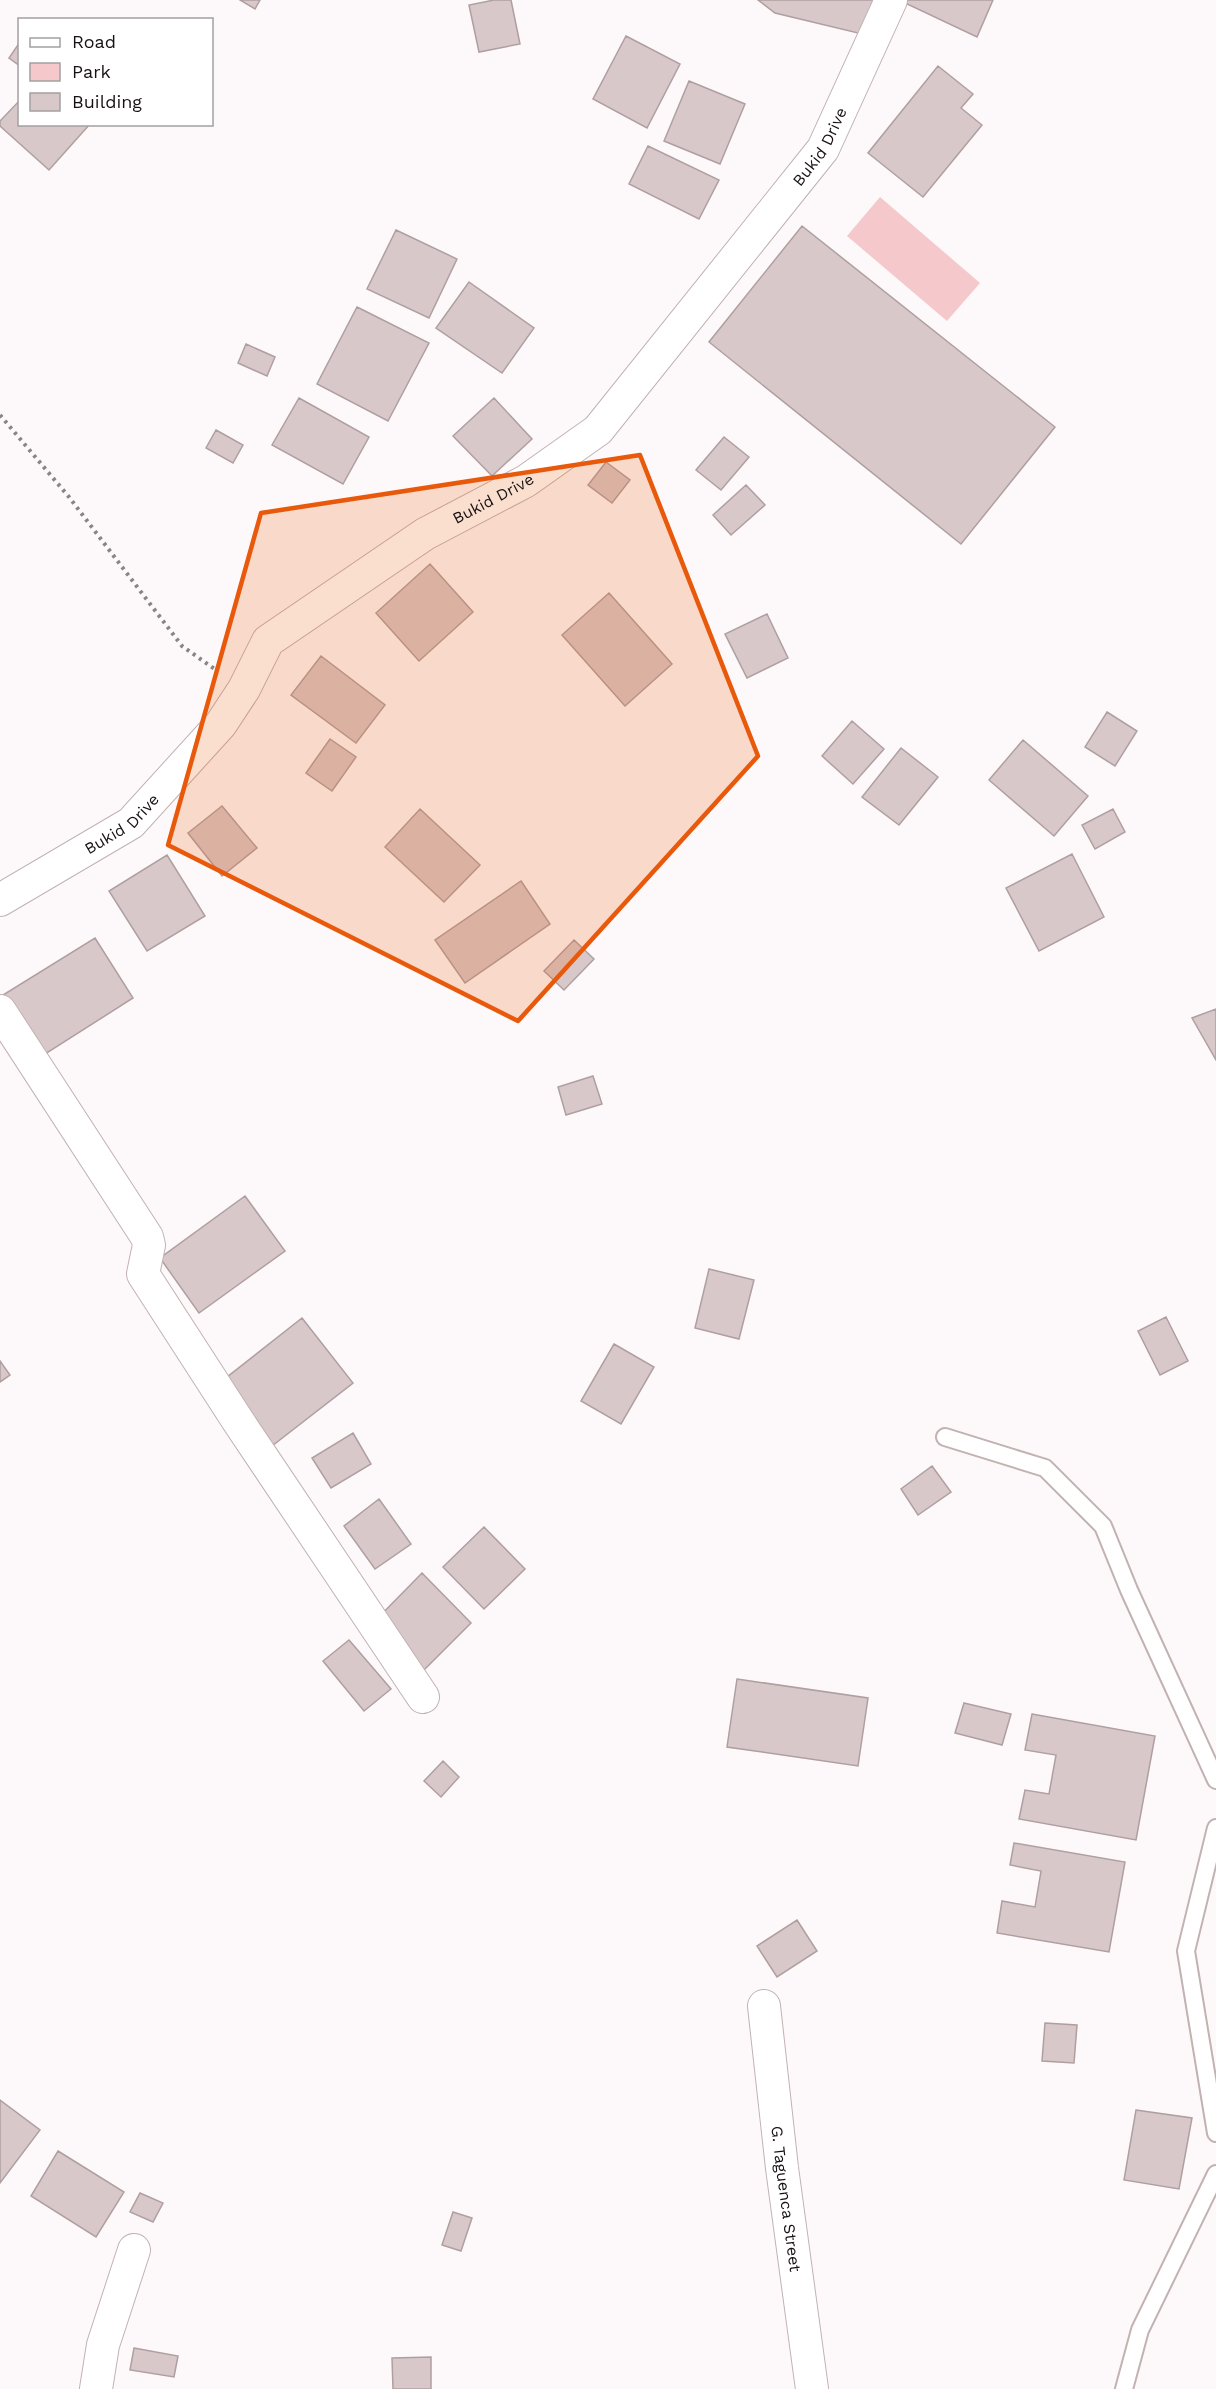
<svg xmlns="http://www.w3.org/2000/svg" width="1216" height="2389" font-family="'Work Sans',sans-serif">
<rect width="100%" height="100%" fill="#fdf9fa"/>
<path fill="#f5c9cb" d="M880,197L980,283L947,321L847,236Z"/>
<path fill="#d9c8c9" stroke="#af9fa0" stroke-width="1.5" d="M240,0H260L255,9Z
M494,0H511L520,44L479,52L469,5Z
M758,0H883L862,34L775,13Z
M907,0H993L977,37L905,3Z
M626,36L680,64L647,128L593,99Z
M20,42V66L9,58Z
M938,66L973,94L961,108L982,125L923,197L868,153Z
M689,81L745,104L720,164L664,141Z
M20,100V124H90L49,170L0,126V121Z
M648,146L719,180L699,219L629,184Z
M802,226L1055,427L961,544L709,342Z
M396,230L457,259L429,318L367,289Z
M469,282L534,328L502,373L436,328Z
M357,307L429,343L388,421L317,384Z
M246,344L275,357L267,376L238,363Z
M299,398L369,437L343,484L272,445Z
M494,398L532,439L492,476L453,436Z
M216,430L243,445L233,463L206,448Z
M724,437L749,457L721,490L696,470Z
M606,462L630,480L612,503L588,485Z
M746,485L765,505L731,535L713,515Z
M430,564L473,612L419,661L376,613Z
M609,593L672,664L625,706L562,635Z
M767,614L788,658L747,678L725,634Z
M321,656L385,705L356,743L291,695Z
M1107,712L1137,731L1115,766L1085,747Z
M852,721L884,749L853,784L822,756Z
M330,739L356,757L332,791L306,773Z
M1023,740L1088,796L1054,836L989,780Z
M901,748L938,777L899,825L862,797Z
M222,806L257,848L222,876L188,833Z
M420,809L480,865L444,902L385,847Z
M1113,809L1125,832L1095,849L1082,825Z
M1072,854L1104,917L1039,951L1006,888Z
M167,855L205,916L147,951L109,891Z
M521,881L550,924L465,983L435,940Z
M95,938L133,998L42,1056L3,995Z
M574,940L594,959L564,990L544,971Z
M1216,1009V1060L1192,1018Z
M593,1076L602,1104L566,1115L558,1087Z
M245,1196L285,1251L199,1313L160,1258Z
M709,1269L754,1280L739,1339L695,1328Z
M1166,1317L1188,1361L1160,1375L1138,1331Z
M302,1318L353,1383L272,1446L222,1381Z
M614,1344L654,1367L621,1424L581,1401Z
M0,1361L10,1375L0,1382Z
M353,1433L371,1464L331,1488L312,1458Z
M932,1466L951,1492L918,1515L901,1489Z
M379,1499L411,1544L375,1569L344,1526Z
M484,1527L525,1569L484,1609L443,1567Z
M422,1573L471,1623L422,1672L373,1623Z
M349,1640L391,1689L364,1711L323,1661Z
M737,1679L868,1698L858,1766L727,1747Z
M964,1703L1011,1714L1002,1745L955,1733Z
M1032,1714L1155,1736L1136,1840L1019,1819L1025,1790L1049,1794L1056,1755L1025,1750Z
M443,1761L459,1777L441,1797L424,1781Z
M1014,1843L1125,1862L1109,1952L997,1933L1002,1901L1035,1907L1041,1871L1010,1865Z
M797,1920L817,1951L777,1977L757,1946Z
M1045,2023L1077,2025L1074,2063L1042,2061Z
M0,2100L40,2130L0,2183Z
M1136,2110L1192,2118L1179,2189L1124,2180Z
M58,2151L124,2192L96,2237L31,2196Z
M140,2193L163,2203L153,2222L130,2212Z
M453,2212L472,2218L461,2251L442,2245Z
M134,2348L178,2356L174,2377L130,2370Z
M431,2357V2389H393L392,2358Z"/>
<g fill="none" stroke-linecap="round" stroke-linejoin="round">
<defs>
<path id="service" d="M945,1437L1045,1468L1103,1526L1129,1590L1216,1780
M1216,1828L1186,1951L1216,2133
M1124,2389L1140,2330L1216,2174"/>
<g id="minor">
<path id="s1" d="M0,900L131,823L221,724L244,689L268,641L425,534L526,481L598,430L823,149L891,0"/>
<path d="M0,1011L147,1237L149,1245L143,1274L238,1421L423,1697"/>
<path id="s2" d="M764,2006L782,2168L812,2389"/>
<path d="M96,2389L103,2345L134,2250"/>
</g>
</defs>
<use href="#service" stroke="#c2b2b2" stroke-width="20"/>
<use href="#minor" stroke="#c2b2b2" stroke-width="34"/>
<path stroke="#898485" stroke-width="4" stroke-dasharray="3 4.5" stroke-linecap="butt" d="M0,415L69,497L182,646L216,670"/>
<use href="#service" stroke="#fff" stroke-width="16"/>
<use href="#minor" stroke="#fff" stroke-width="32"/>
</g>
<path fill="#e8590c" fill-opacity="0.2" stroke="#e8590c" stroke-width="4.5" stroke-linejoin="round" d="M640,455L758,756L518,1021L168,845L261,513Z"/>
<g text-anchor="middle" stroke-width="6" stroke-linejoin="round" paint-order="stroke">
<g font-size="16" fill="#181213" stroke="#fff">
<text dy="6" stroke="none"><textPath href="#s1" startOffset="1134">Bukid Drive</textPath></text>
<text dy="6" stroke="none"><textPath href="#s1" startOffset="648">Bukid Drive</textPath></text>
<text dy="6" stroke="none"><textPath href="#s1" startOffset="144">Bukid Drive</textPath></text>
<text dy="6" stroke="none"><textPath href="#s2" startOffset="194">G. Taguenca Street</textPath></text>
</g>
</g>
<rect x="18" y="18" width="195" height="108" fill="#ffffff" stroke="#a3a0a1" stroke-width="1.5"/>
<rect x="30" y="38" width="30" height="9" fill="#ffffff" stroke="#a3a0a1" stroke-width="1.5"/>
<text x="72" y="48" font-size="18" fill="#181213">Road</text>
<rect x="30" y="63" width="30" height="18" fill="#f5c9cb" stroke="#a3a0a1" stroke-width="1.5"/>
<text x="72" y="78" font-size="18" fill="#181213">Park</text>
<rect x="30" y="93" width="30" height="18" fill="#d9c8c9" stroke="#a3a0a1" stroke-width="1.5"/>
<text x="72" y="108" font-size="18" fill="#181213">Building</text>
</svg>
